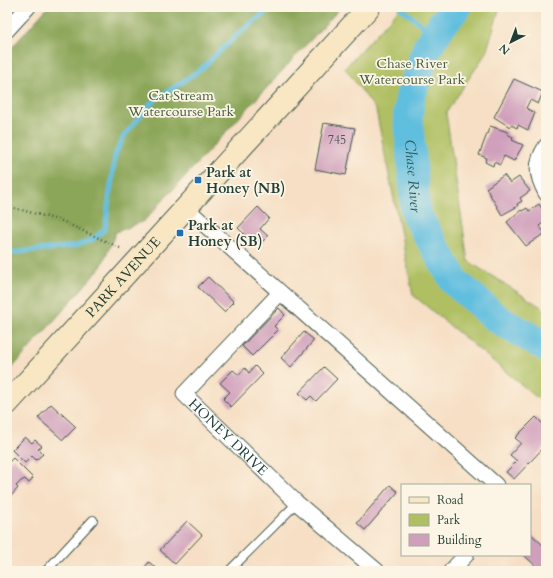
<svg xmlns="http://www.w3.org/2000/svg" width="553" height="578" font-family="Cardo,serif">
<rect width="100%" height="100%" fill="#fcf5e5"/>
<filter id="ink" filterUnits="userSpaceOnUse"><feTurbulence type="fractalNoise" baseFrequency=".025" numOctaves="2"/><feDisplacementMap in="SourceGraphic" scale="8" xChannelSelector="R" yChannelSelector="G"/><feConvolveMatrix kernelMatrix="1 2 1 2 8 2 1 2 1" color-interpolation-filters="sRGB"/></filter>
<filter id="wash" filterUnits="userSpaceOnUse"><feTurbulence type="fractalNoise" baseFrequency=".012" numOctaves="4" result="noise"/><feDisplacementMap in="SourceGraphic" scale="16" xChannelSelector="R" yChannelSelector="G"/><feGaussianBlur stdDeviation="0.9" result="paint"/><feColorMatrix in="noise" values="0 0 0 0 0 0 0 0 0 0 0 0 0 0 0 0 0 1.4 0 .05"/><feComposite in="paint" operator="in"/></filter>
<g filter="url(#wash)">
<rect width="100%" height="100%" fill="#f6dfc4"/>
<path fill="#afbf62" stroke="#677e4b" d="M401,7H500L486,53L446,113L468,261L546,310V405L413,295L376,110L345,68Z"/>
<path fill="#8ba658" stroke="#557246" d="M48,7H341L144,221L116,232L101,267L7,374V53Z"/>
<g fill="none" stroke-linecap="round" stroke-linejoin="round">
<path stroke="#61bedf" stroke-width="5" d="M400,7L435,36
M7,253L76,246L92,240L105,229L115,155L124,136L151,103L201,69L238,34L272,7"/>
<path stroke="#61bedf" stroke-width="30" id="s1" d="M457,7L442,24L427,48L410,98L408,116L416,214L455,282L496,318L546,347"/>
</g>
<g id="blocks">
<path fill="#cf9fbb" d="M514,79L543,92L538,104L530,100L526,108L535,113L528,130L518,125L517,128L511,125L510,127L494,117Z
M324,123L355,128L346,175L315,169Z
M490,126L508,132L507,134L513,137L512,140L523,145L514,161L504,156L500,165L494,162L493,166L485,162L487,158L479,155Z
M504,175L510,183L519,177L530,191L520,198L522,201L517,204L518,206L502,215L486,188Z
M539,204L546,215V221L539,226L545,233L526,246L507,222L521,210L522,211L527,208L529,211Z
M258,207L269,218L260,229L268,236L261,243L255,238L252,242L238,228Z
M208,277L234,302L224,312L198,287Z
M279,308L285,315L274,326L278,330L252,356L242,346Z
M304,332L314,340L291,367L281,358Z
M255,366L263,374L231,407L223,399L230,392L220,383L233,370L239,375L245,368L249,373Z
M324,367L337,379L316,401L311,396L307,400L299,393Z
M51,404L76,427L63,440L38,418Z
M536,417L545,426L543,429L546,433V445L514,479L506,472L517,461L510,455L521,443L515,438Z
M25,437L32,443L35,440L42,446L38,449L43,454L36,460L32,456L25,463L12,450Z
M13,458L33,478L29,483L25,479L21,481L16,486L18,488L11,496L7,492V464Z
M390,485L398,492L365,530L357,523Z
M187,521L202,535L175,564L160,550Z
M530,533L546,548V571H541L524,555H530Z
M149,562L159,571H142Z"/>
</g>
</g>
<g filter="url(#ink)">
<use href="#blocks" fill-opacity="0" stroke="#3f554a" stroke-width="1"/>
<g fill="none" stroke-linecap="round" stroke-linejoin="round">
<defs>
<path id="lane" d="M46,571L93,520
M229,571L297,503"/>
<g id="street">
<path d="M7,30L28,7"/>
<path d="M546,146C535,163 536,175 546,193"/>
<path d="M186,208L496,485"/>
<path id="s2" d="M280,293L184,394L297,503L377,571"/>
<path d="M451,571L466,555"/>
</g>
<g id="secondary">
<path id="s3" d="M7,404L369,7"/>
</g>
</defs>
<use href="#lane" stroke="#3f554a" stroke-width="10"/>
<use href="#street" stroke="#3f554a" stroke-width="17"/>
<use href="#secondary" stroke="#3f554a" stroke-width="24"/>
<path stroke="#3f554a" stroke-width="2.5" stroke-dasharray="1 3" stroke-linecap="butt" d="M7,206L62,221L122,249"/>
<use href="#lane" stroke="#fff" stroke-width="8"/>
<use href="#street" stroke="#fff" stroke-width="15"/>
<use href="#secondary" stroke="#f9e7c3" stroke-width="22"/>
</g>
</g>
<g fill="#1f6fb2" stroke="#fcf5e5" stroke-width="1.5">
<rect x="194" y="176" width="8" height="8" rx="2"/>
<rect x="176" y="229" width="8" height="8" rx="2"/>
</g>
<g text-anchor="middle" stroke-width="3.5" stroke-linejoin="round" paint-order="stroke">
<g font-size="12" fill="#4b5656">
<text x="337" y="144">745</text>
</g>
<g font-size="14" fill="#435e40" stroke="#fcf5e5">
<text x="412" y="68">Chase River<tspan x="412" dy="16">Watercourse Park</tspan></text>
<text x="181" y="100">Cat Stream<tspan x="181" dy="16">Watercourse Park</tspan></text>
</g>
<g font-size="14" font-weight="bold" fill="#1f3d34" stroke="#fcf5e5" text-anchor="start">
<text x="206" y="177">Park at<tspan x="206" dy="16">Honey (NB)</tspan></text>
<text x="188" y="230">Park at<tspan x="188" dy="16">Honey (SB)</tspan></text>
</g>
<g font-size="14" fill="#1f3d34" stroke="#fcf5e5">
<text dy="5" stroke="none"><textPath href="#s3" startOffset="172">PARK AVENUE</textPath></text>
<text dy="5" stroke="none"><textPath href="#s2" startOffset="201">HONEY DRIVE</textPath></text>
</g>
<g font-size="15" font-style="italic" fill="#305d5f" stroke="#fcf5e5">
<text dy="5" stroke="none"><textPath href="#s1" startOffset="182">Chase River</textPath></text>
</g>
</g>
<rect width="553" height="578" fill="none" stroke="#fcf5e5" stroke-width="24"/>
<rect x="401" y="484" width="130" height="72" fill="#fcf5e5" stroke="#a4ab9e"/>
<rect x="409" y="497" width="20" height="6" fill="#f9e7c3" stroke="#a4ab9e"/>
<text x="437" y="504" font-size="12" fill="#1f3d34">Road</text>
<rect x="409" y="514" width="20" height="12" fill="#afbf62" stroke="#a4ab9e"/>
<text x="437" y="524" font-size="12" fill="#1f3d34">Park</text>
<rect x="409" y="534" width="20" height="12" fill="#cf9fbb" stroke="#a4ab9e"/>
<text x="437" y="544" font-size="12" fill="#1f3d34">Building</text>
<g transform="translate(511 42) rotate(222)" stroke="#fcf5e5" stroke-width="3" paint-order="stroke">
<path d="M0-3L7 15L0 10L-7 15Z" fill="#1f3d34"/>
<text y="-6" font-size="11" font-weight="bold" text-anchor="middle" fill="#1f3d34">N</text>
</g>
</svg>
